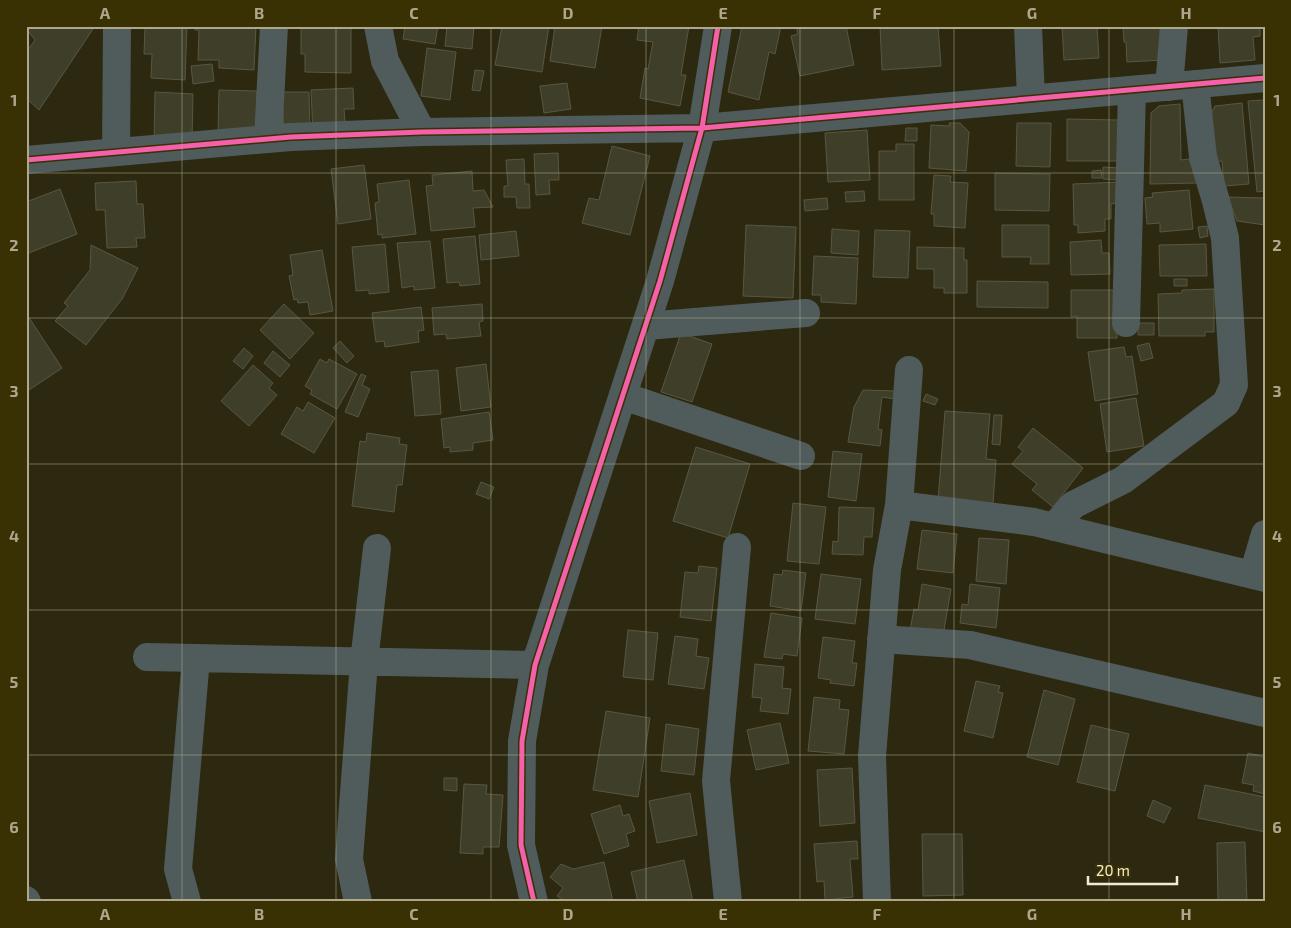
<svg xmlns="http://www.w3.org/2000/svg" width="1291" height="928" font-family="'Exo 2',sans-serif">
<rect width="100%" height="100%" fill="#2d2810"/>
<path fill="#3f3f29" stroke="#585743" d="M30,26H95L39,110L26,98V53L35,40L28,31Z
M145,26H187L185,80L151,78L152,54H144Z
M196,26H256L254,70L219,68V60H198L199,30H195Z
M301,26H351V73L305,72V54H301Z
M405,26H438L435,44L403,39Z
M447,26H474L472,49L445,46Z
M502,26H549L542,72L495,65Z
M555,26H602L595,68L550,61Z
M639,26H689L681,75H686L680,106L640,98L645,68L648,69L653,42L637,40Z
M742,26H781L775,54L769,52L759,100L728,92Z
M796,26H846L854,65L800,76L791,36L798,34Z
M880,26H938L941,66L882,70Z
M1062,26H1097L1099,58L1064,60Z
M1123,26H1161L1163,60L1127,62L1126,42H1124Z
M1218,26H1260V36L1253,37L1255,60L1220,63Z
M427,48L456,52L450,100L421,96Z
M212,64L214,81L193,84L191,66Z
M475,70L484,71L480,91L472,90Z
M567,83L571,109L544,113L540,86Z
M353,88L354,109H344L346,132L313,134L311,90Z
M219,90L257,91L256,133L218,132Z
M155,92L193,94L192,142L154,141Z
M282,92H309L310,131L284,132Z
M1265,100V191L1257,192L1248,101Z
M1242,103L1249,184L1224,186L1222,161L1214,162L1210,116L1215,106Z
M1180,104L1181,160L1189,159L1197,183L1150,184L1151,113L1159,106Z
M1067,119L1119,120V161H1067Z
M949,123H960L969,132L966,171L929,168L931,125L950,126Z
M1017,123H1051L1050,167L1016,166Z
M906,128H917V141H905Z
M867,130L870,180L828,182L825,133Z
M896,144H914V200H879V151H896Z
M612,146L650,156L630,235L582,223L589,198L599,200Z
M558,153L559,180H549L550,194L536,195L534,154Z
M524,159L525,184H529L530,208H517L516,197H504V186H508L506,160Z
M364,165L371,219L338,224L331,169Z
M1103,167L1119,168V180L1103,179Z
M1101,170L1102,178H1092V171Z
M472,171L473,191L484,190L493,207L473,208L475,227L431,231L426,186L433,185L432,175Z
M995,173L1050,174L1049,211L995,210Z
M934,175L951,176L950,182L968,183L965,228L934,226V214H931Z
M409,180L416,234L382,238V234L378,235L375,203L379,202L377,184Z
M136,181L137,204H143L145,238H136L137,247L107,248L105,210H96L95,183Z
M1121,182V186H1116V203L1111,204V219H1105V231L1078,233V225H1074L1073,184Z
M60,189L77,234L26,254V202Z
M1189,190L1193,229L1160,232V223L1147,224L1145,198L1153,197L1152,193Z
M864,191L865,201L846,202L845,192Z
M1228,197L1265,198V225L1237,221Z
M827,198L828,209L805,211L804,200Z
M746,225L796,227L793,298L743,296Z
M1002,225H1049V264H1030L1031,257H1002Z
M1207,226L1208,236L1200,238L1198,227Z
M832,229L859,231L858,255L831,253Z
M875,230L910,231L908,278L873,277Z
M516,231L519,256L481,260L479,235Z
M475,236L480,284L460,286L459,282L447,283L443,239Z
M1101,240L1102,253H1109L1110,274L1071,275L1070,242Z
M430,241L435,288L414,290V286L402,288L397,243Z
M385,244L389,292L369,294V290L356,291L352,247Z
M1206,244L1207,276H1160L1159,245Z
M91,245L138,268L122,299L86,345L55,321L68,306L64,303L90,270Z
M917,247L964,248V260H967V293H944V288H934V269H917Z
M322,250L333,311L310,315L308,302L298,303L297,299L294,300L289,276L293,275L290,255Z
M814,256L858,258L856,304L821,302V295H812Z
M1174,279H1187V286H1174Z
M977,281L1048,282V308L977,307Z
M1214,289V332H1205V336H1159L1158,294L1182,293V290Z
M1071,290H1117V338H1077V316L1071,317Z
M284,304L314,333L290,359L260,330Z
M482,304L483,321L479,322L481,336L447,339L446,334L434,335L432,308Z
M421,307L424,330L418,331L419,342L385,347L384,341L376,342L372,313Z
M28,316L62,368L26,392V318Z
M1138,323H1154V335H1138Z
M681,333L712,344L692,402L661,392Z
M340,341L354,356L347,363L333,348Z
M1149,343L1153,358L1141,361L1137,346Z
M1124,347L1126,357L1132,356L1138,394L1095,401L1088,352Z
M244,348L253,356L243,369L233,361Z
M273,351L290,365L280,377L264,363Z
M320,359L327,363L329,359L357,374L337,409L310,394L312,390L305,386Z
M486,364L491,407L461,411L456,368Z
M253,365L273,383L269,388L277,395L249,426L221,401Z
M438,370L441,414L415,416L411,372Z
M361,374L366,376L362,385L370,389L358,417L345,412Z
M863,390L896,391L895,399L882,397L878,429L882,430L880,446L848,442L854,407Z
M926,394L938,399L935,405L923,401Z
M1136,398L1144,446L1107,452L1100,404Z
M308,402L335,418L314,453L281,434L297,407L303,411Z
M945,411L990,414L986,459L996,460L993,504L938,500Z
M489,412L493,440L473,443V450L450,452V447L444,448L441,419Z
M994,415H1002L1000,445L992,444Z
M1033,428L1083,468L1053,507L1032,490L1037,484L1012,464L1023,451L1018,447Z
M367,433L400,438L399,444L407,445L402,485H397L394,512L352,506L360,441L366,442Z
M696,447L750,464L728,538L673,521Z
M833,451L862,454L856,501L828,497Z
M481,482L494,487L489,499L476,494Z
M793,503L826,507L819,564L787,561Z
M839,507L874,508L872,537H864L863,555L832,554L833,541L838,542Z
M922,530L957,534L953,573L917,569Z
M979,538L1009,540L1006,584L976,581Z
M699,566L717,568L711,621L680,617L685,572L698,573Z
M783,570L806,573L801,611L770,606L774,574L782,575Z
M821,574L861,579L855,624L815,619Z
M922,584L951,589L943,636L910,630L914,609L918,610Z
M970,584L1000,588L996,628L960,623L962,604L968,605Z
M771,613L802,618L797,656L783,654L782,659L764,657Z
M628,630L658,633L653,680L623,677Z
M675,636L698,639L696,656L709,658L704,689L668,684Z
M823,637L855,641L852,663H857L854,686L830,683L831,680L818,678Z
M755,664L784,667L782,688L791,689L788,714L760,711L762,698L752,697Z
M976,681L1000,686L998,692L1003,693L993,738L964,731Z
M1044,690L1075,699L1058,765L1027,757Z
M814,697L840,700L839,709L849,710L844,754L808,751Z
M606,711L650,718L638,797L593,790Z
M780,723L789,763L756,770L747,730Z
M666,724L699,729L694,775L661,771Z
M1091,725L1129,734L1115,791L1077,782Z
M1248,753L1265,757V794L1253,791L1254,785L1242,783Z
M852,768L855,823L820,826L817,770Z
M444,778H457V791L444,790Z
M464,784L487,785L486,794L503,795L499,847H483V854L460,853Z
M1205,785L1265,797V832L1198,818Z
M690,793L697,835L657,843L649,801Z
M1153,800L1171,808L1164,823L1147,816Z
M620,805L623,816L629,814L635,831L626,834L629,846L604,854L591,814Z
M922,834H962L963,895L923,896Z
M857,841L858,859H850L853,897L825,900L824,881L817,882L814,844Z
M1245,842L1247,902H1218L1217,843Z
M684,860L693,902H638L631,872Z
M604,862L613,902H565L557,896L563,888L550,877L561,864L573,869Z"/>
<g fill="none" stroke-linecap="round" stroke-linejoin="round">
<path stroke="#505b5b" stroke-width="28" d="M378,26L385,61L422,132
M1028,26L1031,99
M1169,87L1174,26
M268,139L274,26
M116,152L117,26
M26,160L291,137L422,132L702,128L1265,78
M1126,323L1132,90
M646,326L806,313
M623,396L801,456
M899,505L1034,522L1265,578
M1054,527L1073,505L1123,480L1226,403L1234,385L1225,238L1216,201L1203,157L1195,84
M1253,575L1265,534
M881,639L970,645L1265,713
M147,657L535,665
M26,900L27,902
M187,902L178,869L196,658
M358,902L349,859L364,662L377,548
M534,902L521,845L522,741L535,665L660,281L702,128L718,26
M728,902L716,781L737,547
M877,902L872,756L887,570L899,505L909,370"/>
<defs>
<path id="cycleway" d="M26,160L291,137L422,132L702,128L1265,78
M534,902L521,845L522,741L535,665L660,281L702,128L718,26"/>
</defs>
<use href="#cycleway" stroke="#393004" stroke-width="8"/>
<use href="#cycleway" stroke="#f560ab" stroke-width="5"/>
</g>
<path fill="none" stroke="#ada78c" stroke-width="1" stroke-opacity="0.55" d="M182,26V902M336,26V902M491,26V902M646,26V902M800,26V902M954,26V902M1109,26V902M26,173H1265M26,318H1265M26,464H1265M26,610H1265M26,755H1265"/>
<rect width="1291" height="928" fill="none" stroke="#393004" stroke-width="55"/>
<path d="M1088 876v8h89v-8" fill="none" stroke="#f2ebcf" stroke-width="2.5"/>
<text x="1096" y="876" font-size="15" fill="#f2ebcf" stroke="#393004" stroke-width="4" paint-order="stroke">20 m</text>
<rect x="28" y="28" width="1236" height="872" fill="none" stroke="#ada78c" stroke-width="2"/>
<g font-size="16" text-anchor="middle" font-weight="bold" fill="#ada78c">
<text x="105" y="19">A</text>
<text x="259" y="19">B</text>
<text x="414" y="19">C</text>
<text x="568" y="19">D</text>
<text x="723" y="19">E</text>
<text x="877" y="19">F</text>
<text x="1032" y="19">G</text>
<text x="1186" y="19">H</text>
<text x="14" y="106">1</text>
<text x="1277" y="106">1</text>
<text x="14" y="251">2</text>
<text x="1277" y="251">2</text>
<text x="14" y="397">3</text>
<text x="1277" y="397">3</text>
<text x="14" y="542">4</text>
<text x="1277" y="542">4</text>
<text x="14" y="688">5</text>
<text x="1277" y="688">5</text>
<text x="14" y="833">6</text>
<text x="1277" y="833">6</text>
<text x="105" y="920">A</text>
<text x="259" y="920">B</text>
<text x="414" y="920">C</text>
<text x="568" y="920">D</text>
<text x="723" y="920">E</text>
<text x="877" y="920">F</text>
<text x="1032" y="920">G</text>
<text x="1186" y="920">H</text>
</g>
</svg>
